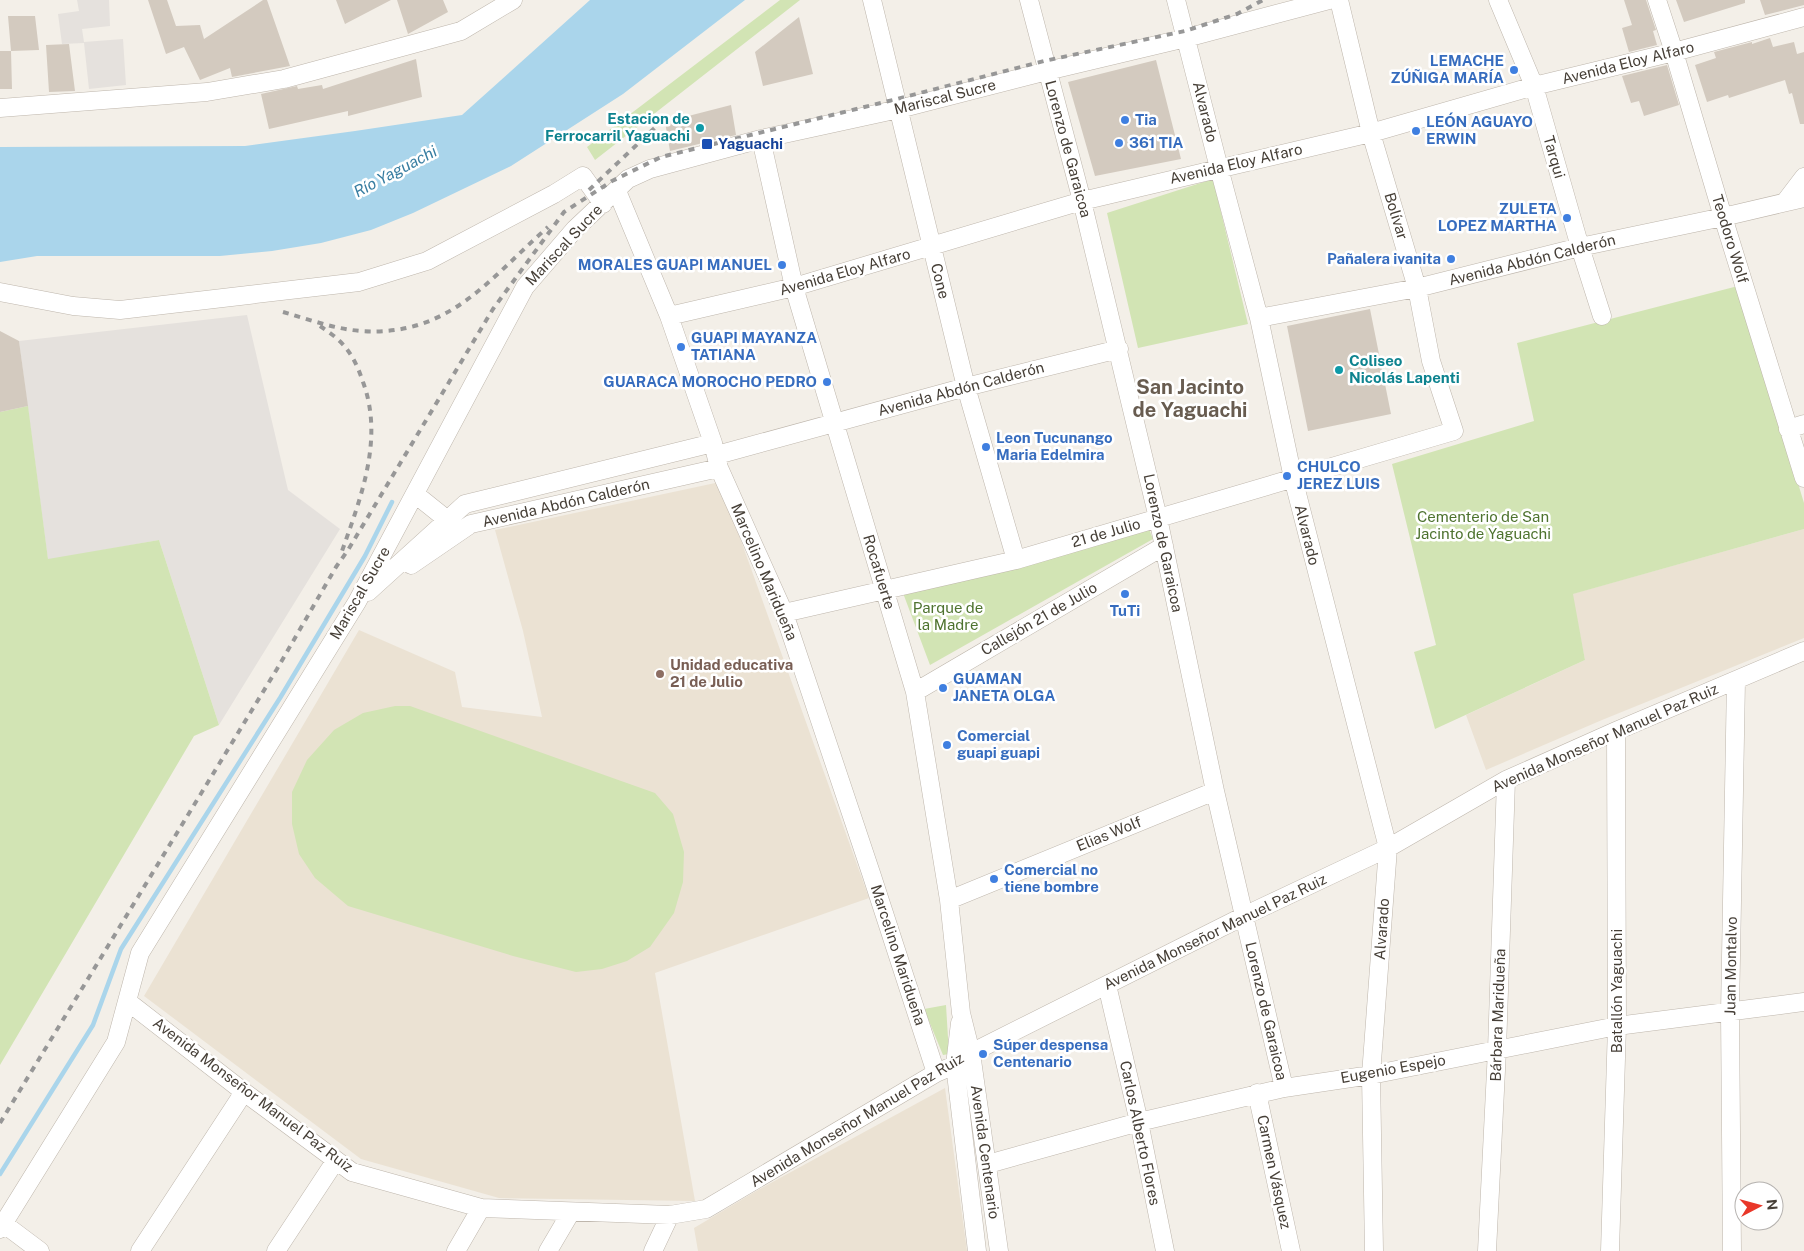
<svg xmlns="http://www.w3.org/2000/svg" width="1804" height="1251" font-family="'Public Sans',sans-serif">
<rect width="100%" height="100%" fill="#f3efe8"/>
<path fill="#e5e1dd" d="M77,0H109L110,26L82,29L84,42L123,39L126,85L89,89L84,43L62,44L58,14L79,11Z
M247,315L288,490L340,529L219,725L159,540L48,560L19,341Z"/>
<path fill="#ebe2d3" d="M720,482L869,898L655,973L695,1201L499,1198L361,1159L144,996L359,630L455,672L462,707L542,717L523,631L495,530Z
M1804,529V638L1602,720L1486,770L1466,715L1585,660L1572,594Z
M945,1088L967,1251H698L694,1228L758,1190Z"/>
<path fill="#d2e4b4" d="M780,0H800L595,160L587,147Z
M1213,179L1248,324L1138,348L1107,213Z
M1738,286L1804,503V529L1573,594L1585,660L1435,729L1414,652L1436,645L1392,464L1534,421L1517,343Z
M28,406L48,559L159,540L219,725L194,736L0,1065V412Z
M1149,529L1153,539L930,665L903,593Z
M395,706H410L655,793L673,814L684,852L683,882L674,913L650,947L627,961L602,969L576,972L513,956L348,906L315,878L299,854L292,824V792L307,760L334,730L363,713Z
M946,1005L949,1054L943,1055L924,1009Z"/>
<path fill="#aad5eb" d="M590,0H745L623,94L511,166L413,213L371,230L321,243L272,251L220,256H37L0,262V147L245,146L355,131L462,115Z"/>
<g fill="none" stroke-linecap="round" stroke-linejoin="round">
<path stroke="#aad5eb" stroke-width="4.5" d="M0,1174L93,1025L121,949L280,698L365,556L392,502"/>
</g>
<path fill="#d3cabf" d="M148,0H167L176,26L200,25L204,39L263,0H267L290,66L232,77L230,68L200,80L184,47L166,54Z
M336,0H391L345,24Z
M397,0H443L448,12L408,34Z
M1624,0H1646L1656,30L1653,31L1657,45L1629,52L1622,28L1632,25Z
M1676,0H1745V3L1684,22Z
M1760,0H1804V5L1765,15Z
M8,16H35L39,50L11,51Z
M799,17L813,74L763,86L755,52Z
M1770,38L1773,47L1794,42L1797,54L1804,52V124H1800L1792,93L1789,94L1785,80L1729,98L1728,95L1707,102L1695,65L1716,58L1714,52L1752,42V44Z
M69,44L75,91L49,92L46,45Z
M0,51H11L12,89H0Z
M416,59L422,97L348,116V111L269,129L261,94L297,86L298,89L322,85L323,89Z
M1156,60L1181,159L1095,176L1068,82Z
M1667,65L1679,105L1644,116L1639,101L1631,103L1622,76Z
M731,105L736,135L670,151L665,122Z
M1370,309L1391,414L1308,431L1287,326Z
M0,331L19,341L28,406L0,412Z"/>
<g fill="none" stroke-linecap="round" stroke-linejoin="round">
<defs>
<path id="minor" d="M872,0L966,387L1016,560
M1029,0L1082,201L1158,518L1215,791L1284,1088
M1176,0L1219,168L1259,318L1293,478L1388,848L1371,1075L1374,1251
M1498,0L1534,86L1580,247L1602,316
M1657,0L1674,52L1723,217L1804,478
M0,108L207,92L284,79L461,31L513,0
M761,139L794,287L915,692L949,900L961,1013L971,1053L999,1251
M617,191L669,316L713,443L719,468L784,613L871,873L936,1073
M1785,202L1804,177
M0,292L73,306L120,310L359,282L427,261L554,194L583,176L603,204
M669,316L794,287L1082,201L1371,133L1534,86L1674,52L1804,17
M1259,318L1417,288L1580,247L1723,217L1804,198
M1788,429L1804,424
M717,455L966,387L1119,349
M415,494L455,526
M411,565L471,524L719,468
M368,592L465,504L713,443
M784,613L1016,560L1454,431L1431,361L1417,288L1371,133L1339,0
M915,692L1164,546
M949,900L1215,791
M1107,985L1139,1122L1165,1251
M127,1001L244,1092L352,1172L481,1208L670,1215L706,1209L936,1073L955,1065L971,1053L1244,916L1388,848L1506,780L1616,731L1804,651
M960,1023L955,1065L977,1251
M1257,1093L1291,1251
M988,1164L1139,1122L1284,1088L1371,1075L1617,1026L1804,1002
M4,1224L40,1251
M0,1229L116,1042L140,953L357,602L525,287L575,229L628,179L650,169L761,139L899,109L1047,71L1186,38L1329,0
M140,1251L244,1092
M276,1251L336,1160
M456,1251L481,1208
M548,1251L571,1212
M653,1251L670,1215
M1487,1251L1497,1050L1506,780
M1610,1251L1617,1026L1616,731
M1732,1251L1730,1012L1736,680"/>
</defs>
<use href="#minor" stroke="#beb6ac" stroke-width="19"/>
<use href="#minor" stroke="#fff" stroke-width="18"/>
<path stroke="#979797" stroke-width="4" stroke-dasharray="6 6" stroke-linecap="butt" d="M589,190L662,121
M283,312C308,319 334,329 361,331C449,337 488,280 548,227
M320,326C329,332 339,339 346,348C354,358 359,370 363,382C384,439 361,497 342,551
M0,1123L277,669L336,567L348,550L493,309L564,212L612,181L661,157L897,99L1044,61L1185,31L1237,14L1263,0"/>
</g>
<g fill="#3f7fe0" stroke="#fff" stroke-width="2">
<circle cx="1514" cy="70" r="5"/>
<circle cx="1125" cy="120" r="5"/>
<circle cx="1416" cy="131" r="5"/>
<circle cx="1119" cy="143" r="5"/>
<circle cx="1567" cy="218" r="5"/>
<circle cx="1451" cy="259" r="5"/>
<circle cx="782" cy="265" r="5"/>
<circle cx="681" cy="347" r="5"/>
<circle cx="827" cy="382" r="5"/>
<circle cx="986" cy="447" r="5"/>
<circle cx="1287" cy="476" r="5"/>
<circle cx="1125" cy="594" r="5"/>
<circle cx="943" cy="688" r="5"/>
<circle cx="947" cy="745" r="5"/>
<circle cx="994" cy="879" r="5"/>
<circle cx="983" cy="1054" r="5"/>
</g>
<g fill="#0f9aa8" stroke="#fff" stroke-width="2">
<circle cx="700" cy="128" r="5"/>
<circle cx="1339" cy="370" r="5"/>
</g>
<rect fill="#1a4fb4" stroke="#fff" stroke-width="2" x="701" y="138" width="12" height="12" rx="2.5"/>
<circle fill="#8d6e63" stroke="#fff" stroke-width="2" cx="660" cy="674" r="5"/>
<g text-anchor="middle" stroke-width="5" stroke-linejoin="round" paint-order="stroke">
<g font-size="15" font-weight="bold" fill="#366cbe" stroke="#fff" text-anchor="start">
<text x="1504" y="66" text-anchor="end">LEMACHE<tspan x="1504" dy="17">ZÚÑIGA MARÍA</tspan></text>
<text x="1135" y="125">Tia</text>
<text x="1426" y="127">LEÓN AGUAYO<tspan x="1426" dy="17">ERWIN</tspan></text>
<text x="1129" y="148">361 TIA</text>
<text x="1557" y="214" text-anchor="end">ZULETA<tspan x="1557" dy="17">LOPEZ MARTHA</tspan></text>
<text x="1441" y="264" text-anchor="end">Pañalera ivanita</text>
<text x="772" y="270" text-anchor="end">MORALES GUAPI MANUEL</text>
<text x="691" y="343">GUAPI MAYANZA<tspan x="691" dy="17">TATIANA</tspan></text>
<text x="817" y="387" text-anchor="end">GUARACA MOROCHO PEDRO</text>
<text x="996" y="443">Leon Tucunango<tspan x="996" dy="17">Maria Edelmira</tspan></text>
<text x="1297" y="472">CHULCO<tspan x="1297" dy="17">JEREZ LUIS</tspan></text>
<text x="1125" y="616" text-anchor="middle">TuTi</text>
<text x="953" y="684">GUAMAN<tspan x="953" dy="17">JANETA OLGA</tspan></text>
<text x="957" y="741">Comercial<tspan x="957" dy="17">guapi guapi</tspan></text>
<text x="1004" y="875">Comercial no<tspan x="1004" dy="17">tiene bombre</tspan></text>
<text x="993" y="1050">Súper despensa<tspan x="993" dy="17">Centenario</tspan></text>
</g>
<g font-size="15" fill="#463f37" stroke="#fff">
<text transform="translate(1628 63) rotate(-14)" y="5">Avenida Eloy Alfaro</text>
<text transform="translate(945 97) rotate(-14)" y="5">Mariscal Sucre</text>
<text transform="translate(1205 112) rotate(76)" y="5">Alvarado</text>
<text transform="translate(1068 149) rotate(75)" y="5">Lorenzo de Garaicoa</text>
<text transform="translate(1554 157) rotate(74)" y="5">Tarqui</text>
<text transform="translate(1236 164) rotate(-13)" y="5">Avenida Eloy Alfaro</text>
<text transform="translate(1396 216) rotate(73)" y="5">Bolívar</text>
<text transform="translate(1730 239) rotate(73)" y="5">Teodoro Wolf</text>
<text transform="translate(564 245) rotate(-47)" y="5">Mariscal Sucre</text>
<text transform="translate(1532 260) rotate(-14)" y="5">Avenida Abdón Calderón</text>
<text transform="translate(845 272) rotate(-16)" y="5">Avenida Eloy Alfaro</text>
<text transform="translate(940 281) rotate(76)" y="5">Cone</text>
<text transform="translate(961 389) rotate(-15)" y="5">Avenida Abdón Calderón</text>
<text transform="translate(566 503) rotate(-13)" y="5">Avenida Abdón Calderón</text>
<text transform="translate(1106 533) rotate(-16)" y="5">21 de Julio</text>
<text transform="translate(1307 535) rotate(76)" y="5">Alvarado</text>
<text transform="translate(1163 543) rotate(78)" y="5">Lorenzo de Garaicoa</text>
<text transform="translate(764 572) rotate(67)" y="5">Marcelino Maridueña</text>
<text transform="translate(879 572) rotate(73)" y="5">Rocafuerte</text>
<text transform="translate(360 593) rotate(-60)" y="5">Mariscal Sucre</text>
<text transform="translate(1039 619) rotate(-30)" y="5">Callejón 21 de Julio</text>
<text transform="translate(1605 738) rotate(-24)" y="5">Avenida Monseñor Manuel Paz Ruiz</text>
<text transform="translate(1109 834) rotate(-22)" y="5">Elias Wolf</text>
<text transform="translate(1382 929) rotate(-86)" y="5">Alvarado</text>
<text transform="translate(1215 932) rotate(-26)" y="5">Avenida Monseñor Manuel Paz Ruiz</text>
<text transform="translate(898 955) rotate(72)" y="5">Marcelino Maridueña</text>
<text transform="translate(1731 966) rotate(-89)" y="5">Juan Montalvo</text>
<text transform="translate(1617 991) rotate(-90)" y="5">Batallón Yaguachi</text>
<text transform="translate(1266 1011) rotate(77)" y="5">Lorenzo de Garaicoa</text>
<text transform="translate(1498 1015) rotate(-88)" y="5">Bárbara Maridueña</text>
<text transform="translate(1393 1069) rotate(-10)" y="5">Eugenio Espejo</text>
<text transform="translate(253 1095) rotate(37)" y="5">Avenida Monseñor Manuel Paz Ruiz</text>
<text transform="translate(857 1120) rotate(-31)" y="5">Avenida Monseñor Manuel Paz Ruiz</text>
<text transform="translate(1140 1133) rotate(78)" y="5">Carlos Alberto Flores</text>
<text transform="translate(985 1152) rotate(82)" y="5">Avenida Centenario</text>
<text transform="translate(1274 1172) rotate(78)" y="5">Carmen Vásquez</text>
</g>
<g font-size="15" font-weight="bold" fill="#0d838f" stroke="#fff" text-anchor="end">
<text x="690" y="124">Estacion de<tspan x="690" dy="17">Ferrocarril Yaguachi</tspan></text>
<text x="1349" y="366" text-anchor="start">Coliseo<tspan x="1349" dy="17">Nicolás Lapenti</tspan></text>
</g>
<g font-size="15" font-weight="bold" fill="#164399" stroke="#fff" text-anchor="start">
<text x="718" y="149">Yaguachi</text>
</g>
<g font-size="15" fill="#4e732f" stroke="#fff">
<text x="1483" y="522">Cementerio de San<tspan x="1483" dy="17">Jacinto de Yaguachi</tspan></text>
<text x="948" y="613">Parque de<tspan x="948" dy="17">la Madre</tspan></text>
</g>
<g font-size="15" font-weight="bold" fill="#785e54" stroke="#fff" text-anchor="start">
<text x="670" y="670">Unidad educativa<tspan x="670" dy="17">21 de Julio</tspan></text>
</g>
<g font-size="16" font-style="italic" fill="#377da1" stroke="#fff">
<text transform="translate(395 171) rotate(-28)" y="6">Río Yaguachi</text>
</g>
<g font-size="20" font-weight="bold" fill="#685c50" stroke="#fff">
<text x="1190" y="394">San Jacinto<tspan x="1190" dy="23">de Yaguachi</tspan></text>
</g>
</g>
<g transform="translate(1759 1206) rotate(84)"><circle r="24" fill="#ffffff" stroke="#b5b2af"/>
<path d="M0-4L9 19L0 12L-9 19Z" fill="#e93729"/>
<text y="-8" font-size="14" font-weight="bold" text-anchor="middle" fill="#463f37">N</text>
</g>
</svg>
